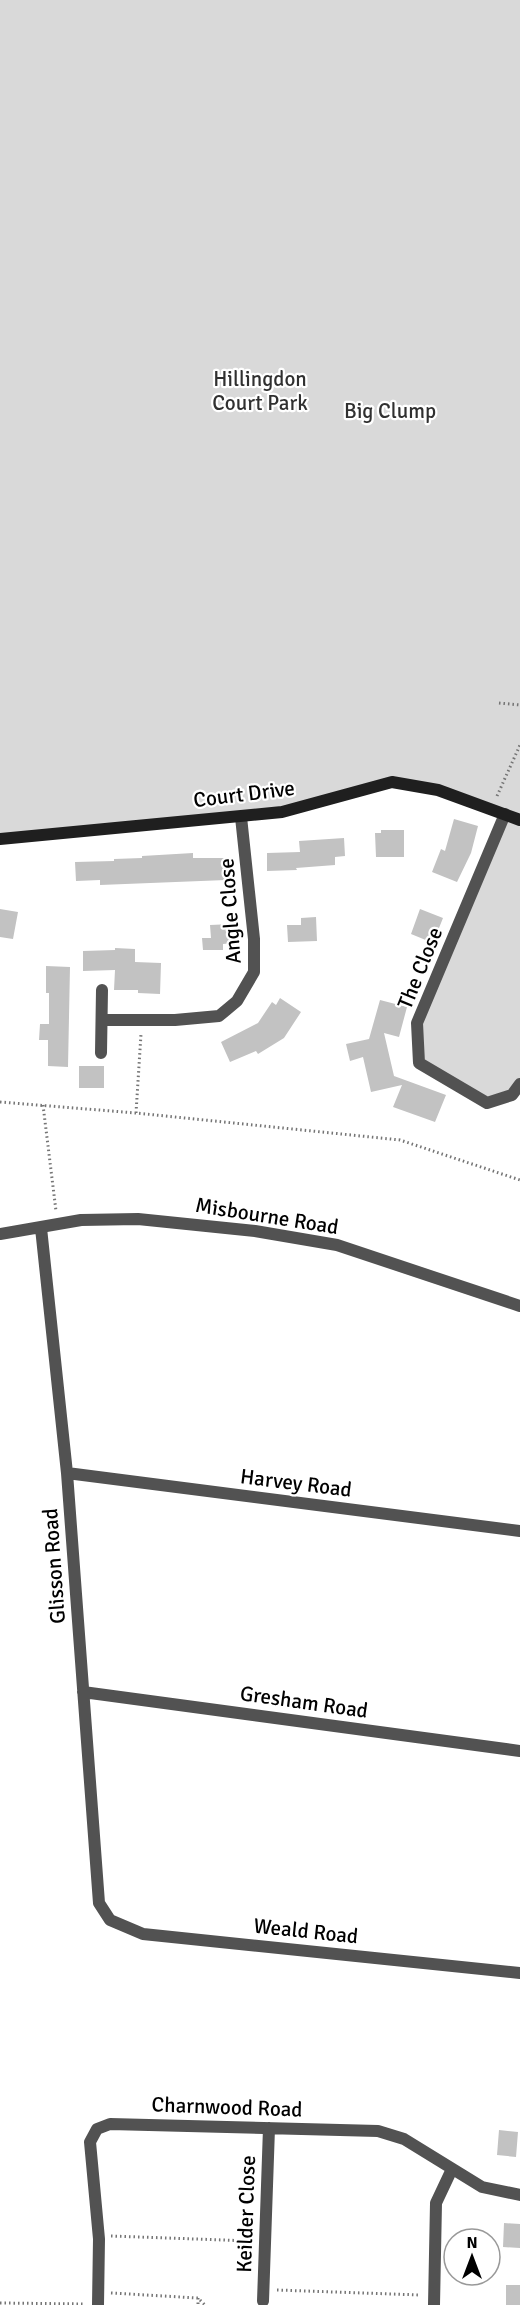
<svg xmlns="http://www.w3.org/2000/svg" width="520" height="2305" font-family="Signika,sans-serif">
<rect width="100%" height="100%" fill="#fff"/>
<path fill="#d9d9d9" d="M0,0H520V1084L487,1103L419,1063L417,1023L505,814L392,782L313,804L0,839Z"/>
<path fill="#c2c2c2" d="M454,819L478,826L471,853L457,882L432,872L441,849L445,851Z
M381,830H404V857H376L375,833H381Z
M344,838L345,856L335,857V865L296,868L297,870L267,871V853L300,852L299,841Z
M193,853V858H226V880L100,885V880L76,881L75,862L114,861V859L142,858V856Z
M0,909L18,912L13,939L0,937Z
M420,909L443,918L433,943L411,934Z
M316,917L317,941L288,942L287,925H301V918Z
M232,924L233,943L223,944V950H203L202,938H211L210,925Z
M115,948L135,949V962L161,963L160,994L138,993V990H114L115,970L83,971V951L115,950Z
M46,966L70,967L68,1067L48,1066V1040H39L40,1024H49V993H46Z
M280,998L301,1012L284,1038L258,1054L256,1051L230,1062L221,1042L258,1023L272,1002L276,1005Z
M380,1000L407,1007L399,1037L384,1033L394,1076L446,1095L435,1122L393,1107L402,1085L371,1092L363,1057L350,1061L346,1044L369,1039Z
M79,1066H104V1088H79Z
M499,2130L518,2132L516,2157L497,2155Z
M504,2223L520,2224V2248L503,2247Z
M506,2285H520V2305H506Z"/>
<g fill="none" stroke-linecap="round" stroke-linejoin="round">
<path stroke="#747474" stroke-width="3" stroke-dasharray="1.5 3" stroke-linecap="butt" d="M499,703L520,705
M497,796L520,745
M0,1102L136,1113L400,1140L520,1180
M43,1105L56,1211
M136,1113L141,1034
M111,2236L251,2241
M277,2290L420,2295
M111,2293L198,2298L205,2305
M198,2298V2305
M0,2303L85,2304"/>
<path stroke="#525252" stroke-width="12" d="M505,814L417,1023L419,1063L487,1103L512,1095L520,1084
M102,1020H175L219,1016L237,1001L254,972V939L241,817
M101,1053L102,990
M41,1228L67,1473L99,1903L110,1920L143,1934L520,1973
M0,1234L81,1220L138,1219L255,1231L337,1245L520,1306
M67,1473L520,1531
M83,1692L520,1751
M263,2301L269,2128
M98,2305L99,2239L90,2142L97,2129L110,2124L378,2131L404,2139L482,2187L520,2195
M434,2305L436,2203L452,2169"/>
<path stroke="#1f1f1f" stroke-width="12" d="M0,839L282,812L392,782L438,790L520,820"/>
</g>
<g text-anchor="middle" stroke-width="4.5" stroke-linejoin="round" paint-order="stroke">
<g font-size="21" fill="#303030" stroke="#fff">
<text x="260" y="386">Hillingdon<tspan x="260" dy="24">Court Park</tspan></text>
<text x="390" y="418">Big Clump</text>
</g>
<g font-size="21" fill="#000" stroke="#fff">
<text transform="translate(244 794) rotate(-7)" y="7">Court Drive</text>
<text transform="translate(230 911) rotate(-94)" y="7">Angle Close</text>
<text transform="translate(420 968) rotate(-68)" y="7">The Close</text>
<text transform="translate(267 1216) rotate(9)" y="7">Misbourne Road</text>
<text transform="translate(296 1483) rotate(7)" y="7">Harvey Road</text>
<text transform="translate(54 1566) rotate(-94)" y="7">Glisson Road</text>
<text transform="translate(304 1702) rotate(8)" y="7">Gresham Road</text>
<text transform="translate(306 1931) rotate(6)" y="7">Weald Road</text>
<text transform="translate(227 2107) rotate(2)" y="7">Charnwood Road</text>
<text transform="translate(246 2214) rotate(-88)" y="7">Keilder Close</text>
</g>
</g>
<g transform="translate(472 2257)"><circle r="28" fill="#ffffff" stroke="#999999" stroke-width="1.5"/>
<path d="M0-4.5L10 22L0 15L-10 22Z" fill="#000000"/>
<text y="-9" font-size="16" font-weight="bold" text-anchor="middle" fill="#000000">N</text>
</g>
</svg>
